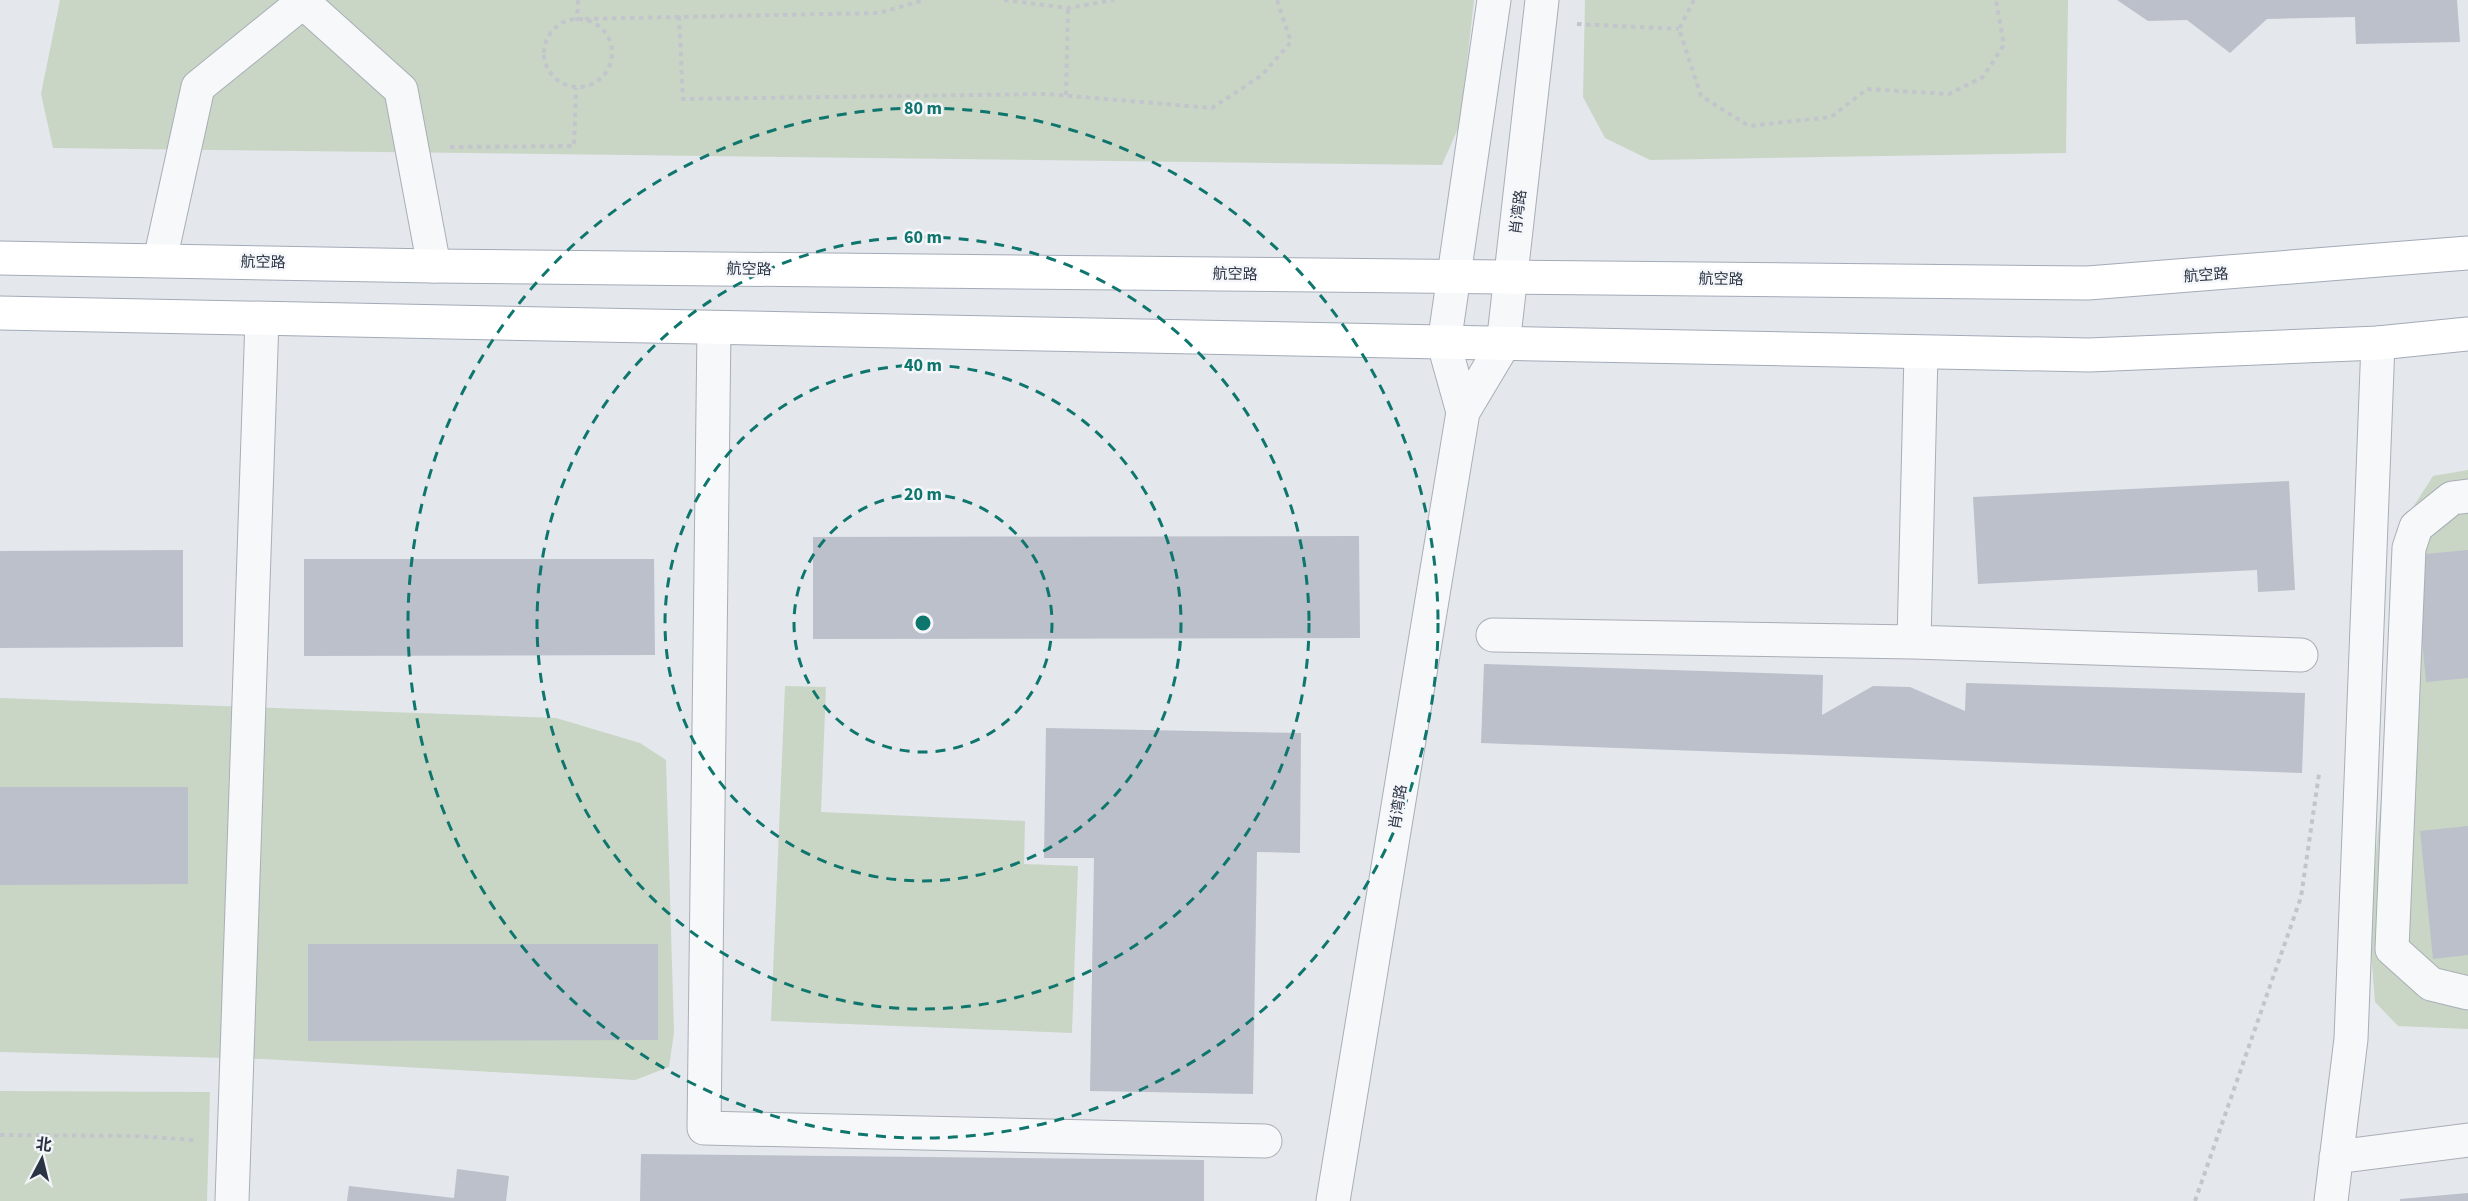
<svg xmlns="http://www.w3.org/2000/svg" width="2468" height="1201" font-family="'Source Sans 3','Noto Sans SC',sans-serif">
<rect width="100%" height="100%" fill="#e4e7ec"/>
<path fill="#c9d6c5" d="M60,0H1474L1460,124L1442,165L53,148L41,94Z
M1585,0H2068L2066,153L1650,160L1605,138L1583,97Z
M2468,470V1029L2398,1026L2375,1002L2369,926L2408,515L2433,476Z
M785,686L826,687L821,812L1025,821L1024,864L1078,866L1072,1033L771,1021Z
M0,698L556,718L640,743L666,760L674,1032L669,1067L635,1080L263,1059L0,1052Z
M0,1091L210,1092L207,1201H0Z"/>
<path fill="#bbc0ca" d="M2117,0H2457L2460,42L2356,44L2355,17L2267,19L2230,53L2187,20L2148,21Z
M2289,481L2295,590L2258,592L2257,570L1978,584L1973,497Z
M1359,536L1360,638L813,639V537Z
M183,550V647L0,648V551Z
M2468,550V678L2426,682L2414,555Z
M304,559H654L655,655L304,656Z
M1484,664L1823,675L1822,715L1873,686L1910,687L1965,711L1966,683L2305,693L2302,773L1481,743Z
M1046,728L1301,733L1300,853L1257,852L1253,1094L1090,1091L1094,858H1044Z
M0,787H188V884L0,885Z
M2468,826V955L2433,959L2420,831Z
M308,944H658V1040L308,1041Z
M641,1154L1204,1160V1201H640Z
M457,1169L509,1176L506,1201H347L349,1186L454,1198Z
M2468,1193V1201H2400V1199Z"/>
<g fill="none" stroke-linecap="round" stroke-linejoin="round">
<defs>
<path id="minor" d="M160,260L198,87L303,2L401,90L434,266
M714,328L704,1128L1265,1141
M1463,412L1444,344L1494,0
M2468,496L2452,498L2416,527L2409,548L2392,949L2431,984L2468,993
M1493,635L1914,642L2301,655
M1914,642L1921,353
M2336,1157L2468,1140
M232,1201L262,319
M1333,1201L1463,412L1503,345L1542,0
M2331,1201L2351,1039L2378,343"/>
<path id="major" d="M0,258L434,266L2088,283L2468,253
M0,313L2089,355L2378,343L2468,334"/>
</defs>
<use href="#minor" stroke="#a9aeb7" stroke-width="35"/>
<use href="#major" stroke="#a3abb8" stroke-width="35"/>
<path stroke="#c2c5cb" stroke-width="4" stroke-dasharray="4.5 4.5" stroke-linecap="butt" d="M578,0L577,19L879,13L925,0
M1004,0L1068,8L1114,0
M1694,0L1679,29L1701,96L1749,126L1831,117L1867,89L1949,94L1983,77L2004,45L1996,0
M679,16L683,99L1047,94L1212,108L1262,75L1291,42L1277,0
M544 53a34 34 0 1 1 68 0a34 34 0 1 1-68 0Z
M1577,24L1679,29
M1066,95L1068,8
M450,147L574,146L576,88
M0,1135L136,1136L194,1140
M2195,1201L2301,897L2319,774"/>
<use href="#minor" stroke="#f7f8fa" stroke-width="33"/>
<use href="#major" stroke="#fff" stroke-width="33"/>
</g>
<g fill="none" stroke="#0f766e" stroke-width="3" stroke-dasharray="10 8">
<circle cx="923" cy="623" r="129"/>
<circle cx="923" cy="623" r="258"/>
<circle cx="923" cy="623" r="386"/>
<circle cx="923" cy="623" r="515"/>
</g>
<g text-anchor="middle" stroke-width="5" stroke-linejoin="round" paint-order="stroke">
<g font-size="15" fill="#2b3445" stroke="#f4f6f9">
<text transform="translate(1518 212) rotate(-83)" y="5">肖湾路</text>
<text transform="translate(263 262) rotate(1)" y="5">航空路</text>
<text transform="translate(749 269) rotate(1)" y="5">航空路</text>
<text transform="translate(1235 274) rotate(1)" y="5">航空路</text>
<text transform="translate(2206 275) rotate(-4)" y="5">航空路</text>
<text transform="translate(1721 279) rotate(1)" y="5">航空路</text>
<text transform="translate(1398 807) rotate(-81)" y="5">肖湾路</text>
</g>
</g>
<circle cx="923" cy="623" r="9" fill="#0f766e" stroke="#f4f6f9" stroke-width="3"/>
<g font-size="18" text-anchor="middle" font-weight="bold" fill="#0f766e" stroke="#f4f6f9" stroke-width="5" stroke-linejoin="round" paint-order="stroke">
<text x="923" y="114">80 m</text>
<text x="923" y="243">60 m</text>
<text x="923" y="371">40 m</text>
<text x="923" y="500">20 m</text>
</g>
<g transform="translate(42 1159) rotate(7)" stroke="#f4f6f9" stroke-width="4.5" paint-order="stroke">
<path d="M0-4.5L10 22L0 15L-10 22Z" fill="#2b3445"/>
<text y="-9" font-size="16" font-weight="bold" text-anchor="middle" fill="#2b3445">北</text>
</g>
</svg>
